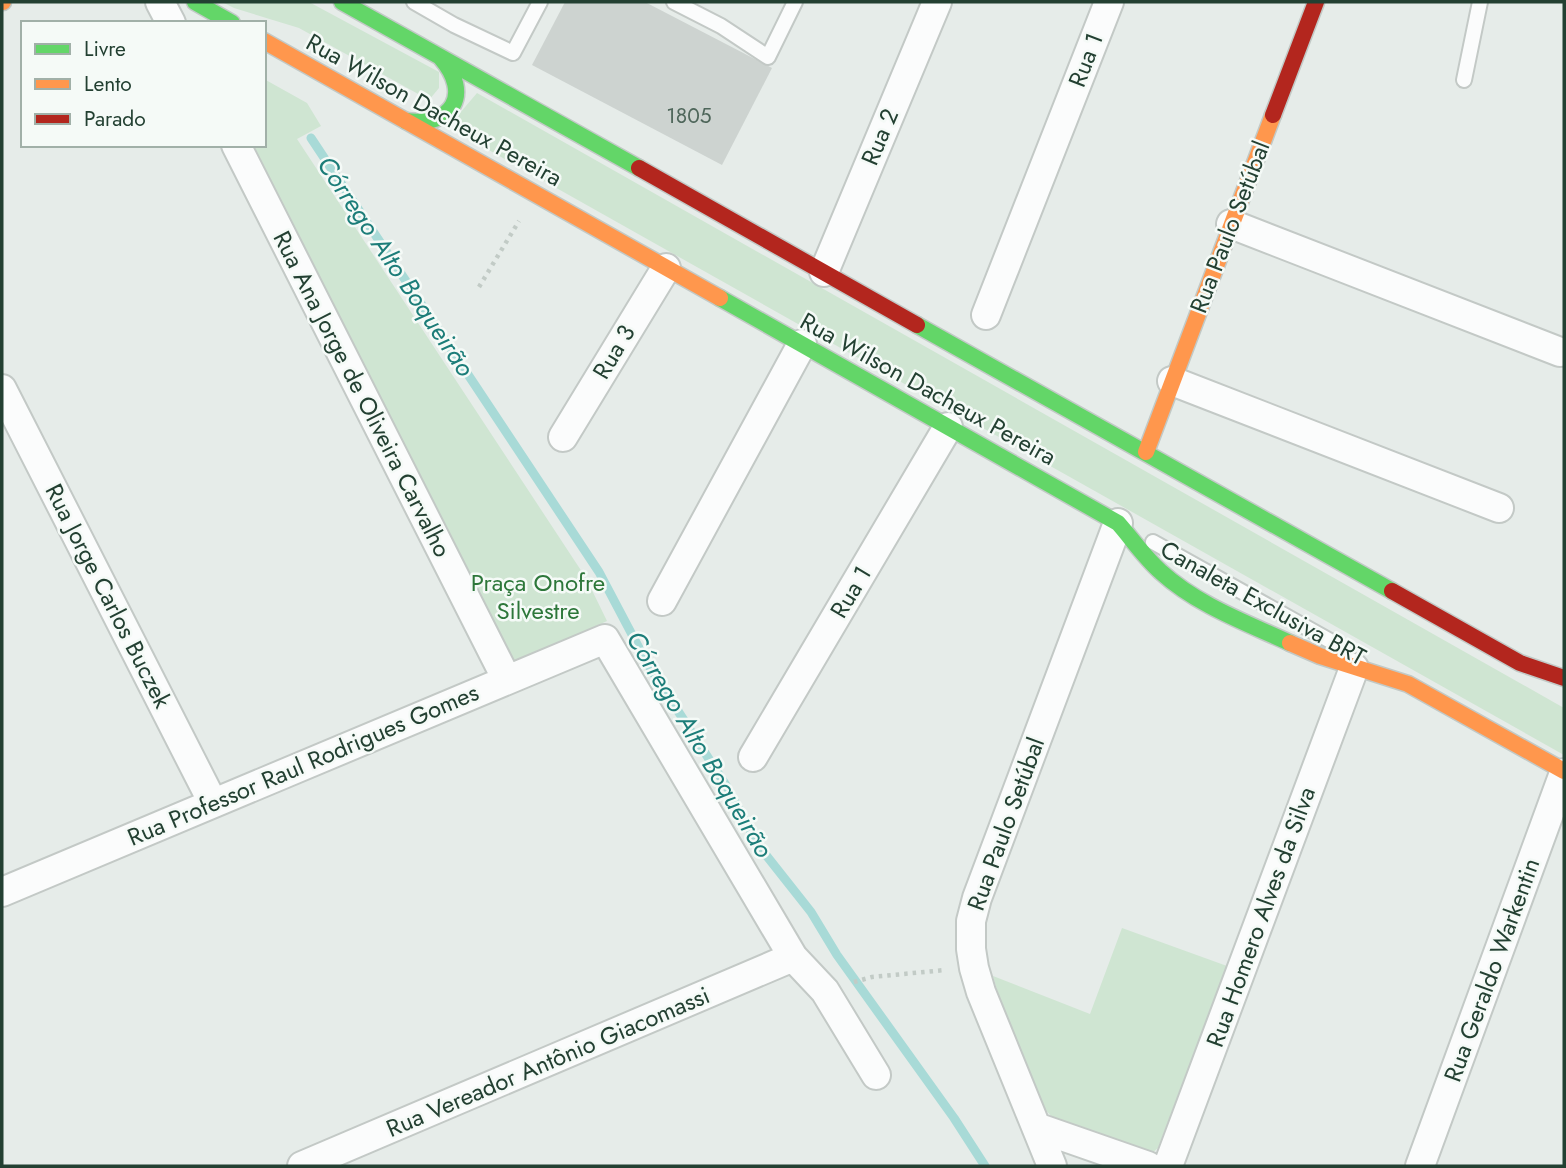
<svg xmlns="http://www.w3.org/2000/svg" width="1566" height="1168" font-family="Jost,sans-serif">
<rect width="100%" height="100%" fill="#e6ece9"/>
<path fill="#cfe5d2" d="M222,2H309L439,72V88L429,100L299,28L234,8Z
M264,79L307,103L321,126L297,139L586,578L607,621L514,663L253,145H264Z
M477,93L1564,708V755L448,127Z
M1122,928L1227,966L1158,1148L1151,1154C1131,1148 1083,1138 1068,1129C1017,1097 1009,1029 993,976L1090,1014Z"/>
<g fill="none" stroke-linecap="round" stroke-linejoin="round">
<path stroke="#a8dad7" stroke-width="9" d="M311,138L599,572L647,663L727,787L758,845L811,912L837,955L954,1118L985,1166"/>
</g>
<path fill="#cdd3d0" d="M565,2H645L772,68L722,165L532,65Z"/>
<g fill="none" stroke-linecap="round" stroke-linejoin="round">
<defs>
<path id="lane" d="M414,2L454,25L513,53L540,2
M674,2L721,26L768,57L795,2
M1464,80L1480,2
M1153,542L1334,643"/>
<path id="street" d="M160,2L171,23
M236,145L507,680
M1231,224L1560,352
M824,272L937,2
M986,315L1109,2
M1172,381L1499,508
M2,389L213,803
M563,437L666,268
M662,601L802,344
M753,757L948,427
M2,892L605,639L793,957L825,991L876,1075
M1036,1127L1148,1166
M302,1166L793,957
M1052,1166L981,992L974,968L971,949V921L977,898L1118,523
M1168,1166L1354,668
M1420,1166L1564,773"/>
<path id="fast" d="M195,2L232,23
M342,2L639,168
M406,121C453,127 472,94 441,58
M720,298L1118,523C1132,539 1145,558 1161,572C1197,605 1247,623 1290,643
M917,325L1392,591"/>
<path id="slow" d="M2,2H3
M264,41L720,298
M1146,452L1273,115
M1290,643L1320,656L1408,684L1564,771"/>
<path id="jam" d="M1273,115L1316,2
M639,168L917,325
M1392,591L1520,663L1564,678"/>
</defs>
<use href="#lane" stroke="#c3c9c6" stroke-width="18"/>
<use href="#street" stroke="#c3c9c6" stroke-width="32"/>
<use href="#fast" stroke="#c2c9c6" stroke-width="19"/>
<use href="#slow" stroke="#c2c9c6" stroke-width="19"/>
<use href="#jam" stroke="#c2c9c6" stroke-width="19"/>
<path stroke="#c2cbc6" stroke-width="4.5" stroke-dasharray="3.5 5" stroke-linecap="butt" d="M479,287L519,221
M854,982L872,977L945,970"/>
<use href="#lane" stroke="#fbfcfc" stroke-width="14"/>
<use href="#street" stroke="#fbfcfc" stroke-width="28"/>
<use href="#fast" stroke="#63d668" stroke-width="16"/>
<use href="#slow" stroke="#ff974d" stroke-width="16"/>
<use href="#jam" stroke="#b3261e" stroke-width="16"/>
</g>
<g text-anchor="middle" stroke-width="5" stroke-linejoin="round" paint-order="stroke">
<g font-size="21" fill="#4e665a">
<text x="689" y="123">1805</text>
</g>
<g font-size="24" fill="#234032" stroke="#f5faf7">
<text transform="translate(1086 60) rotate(-69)" y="8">Rua 1</text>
<text transform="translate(434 110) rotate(29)" y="8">Rua Wilson Dacheux Pereira</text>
<text transform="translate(880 137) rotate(-67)" y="8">Rua 2</text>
<text transform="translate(1230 227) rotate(-69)" y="8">Rua Paulo Setúbal</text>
<text transform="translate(614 352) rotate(-59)" y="8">Rua 3</text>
<text transform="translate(928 389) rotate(29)" y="8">Rua Wilson Dacheux Pereira</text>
<text transform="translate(362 394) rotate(63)" y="8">Rua Ana Jorge de Oliveira Carvalho</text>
<text transform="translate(851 592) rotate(-59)" y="8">Rua 1</text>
<text transform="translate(108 596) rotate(63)" y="8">Rua Jorge Carlos Buczek</text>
<text transform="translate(1263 603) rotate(29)" y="8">Canaleta Exclusiva BRT</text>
<text transform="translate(303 765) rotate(-23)" y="8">Rua Professor Raul Rodrigues Gomes</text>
<text transform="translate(1006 824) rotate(-70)" y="8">Rua Paulo Setúbal</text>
<text transform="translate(1261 917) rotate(-70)" y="8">Rua Homero Alves da Silva</text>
<text transform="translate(1492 970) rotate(-70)" y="8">Rua Geraldo Warkentin</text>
<text transform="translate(548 1062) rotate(-23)" y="8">Rua Vereador Antônio Giacomassi</text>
</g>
<g font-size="24" fill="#2d773a" stroke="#f5faf7">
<text x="538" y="591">Praça Onofre<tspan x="538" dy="28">Silvestre</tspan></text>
</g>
<g font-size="26" font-style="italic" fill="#1c7d79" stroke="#f5faf7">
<text transform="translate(396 266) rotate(56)" y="9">Córrego Alto Boqueirão</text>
<text transform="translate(700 744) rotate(59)" y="9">Córrego Alto Boqueirão</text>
</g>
</g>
<rect width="1566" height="1168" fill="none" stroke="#234032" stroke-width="7"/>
<rect x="21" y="21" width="245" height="126" fill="#f5faf7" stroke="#a1b0a8" stroke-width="2"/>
<rect x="35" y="44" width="35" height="10" fill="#63d668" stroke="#a1b0a8" stroke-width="2"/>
<text x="84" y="56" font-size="21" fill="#234032">Livre</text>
<rect x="35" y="79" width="35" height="10" fill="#ff974d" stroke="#a1b0a8" stroke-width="2"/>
<text x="84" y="91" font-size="21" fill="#234032">Lento</text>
<rect x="35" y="114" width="35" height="10" fill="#b3261e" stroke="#a1b0a8" stroke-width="2"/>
<text x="84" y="126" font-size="21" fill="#234032">Parado</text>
</svg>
